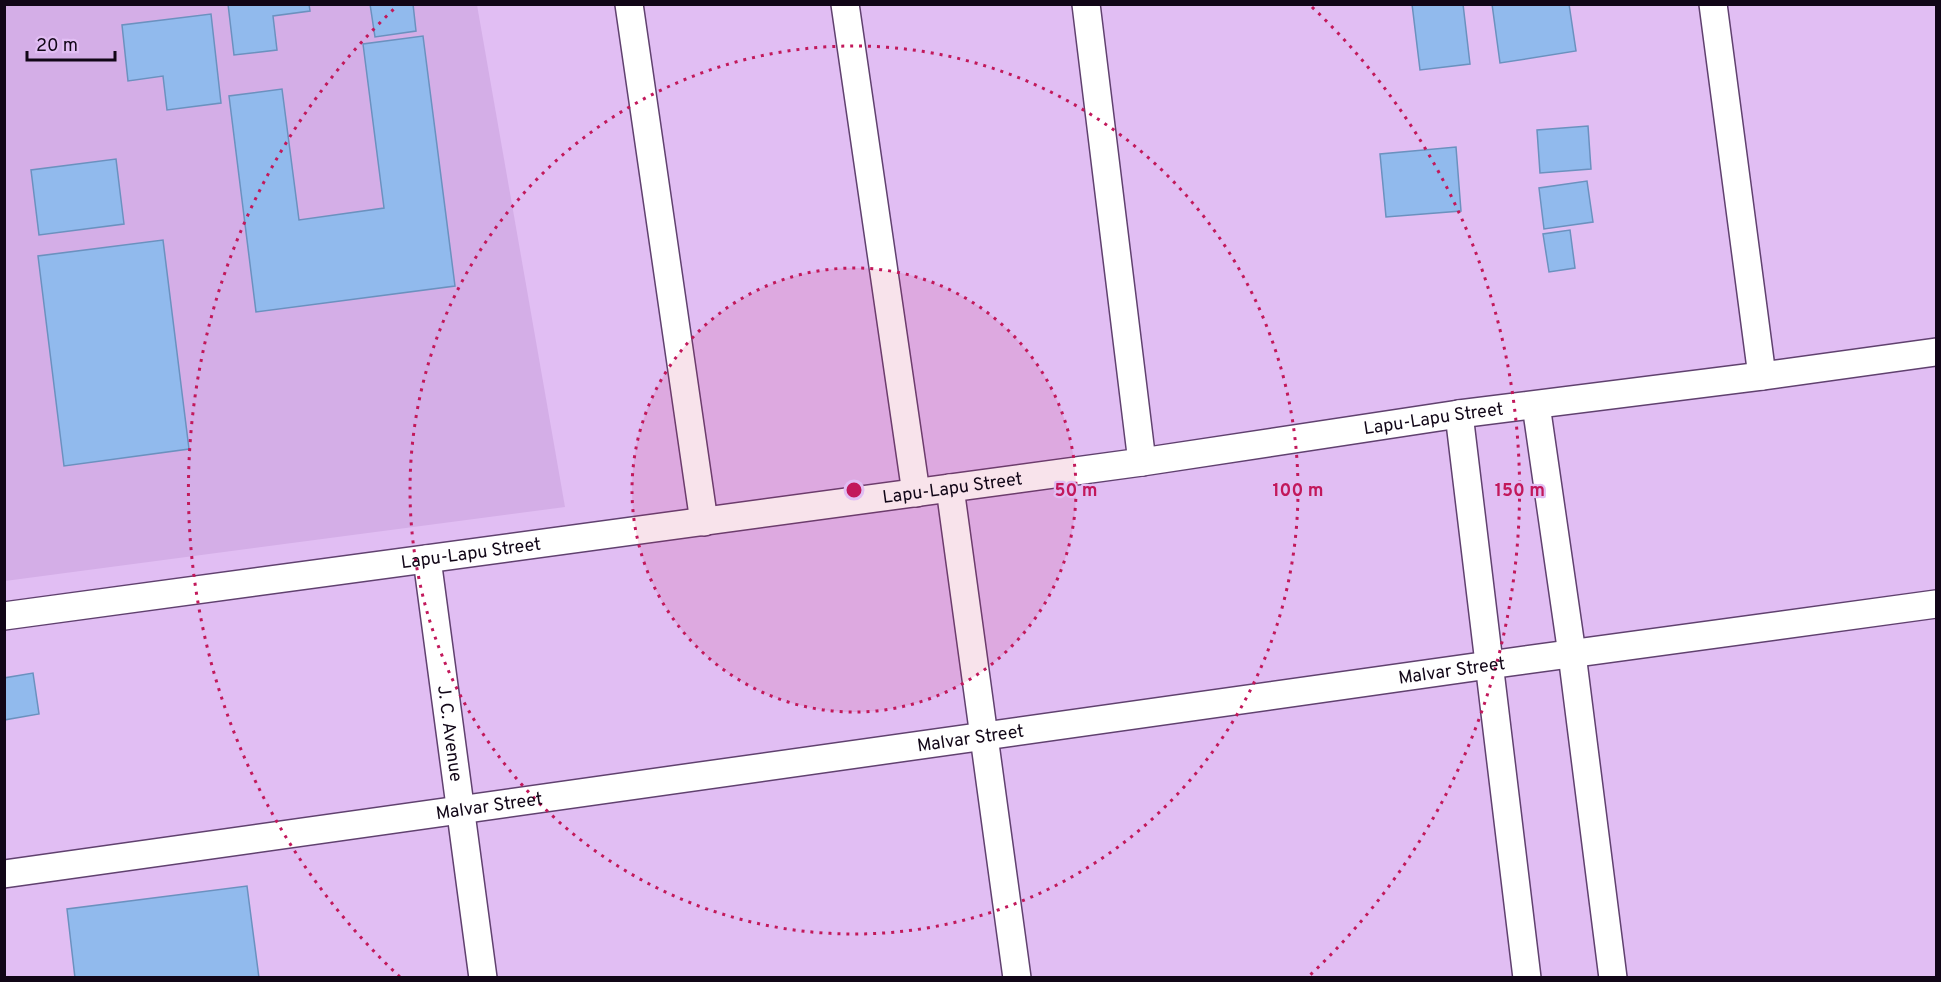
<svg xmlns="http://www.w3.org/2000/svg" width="1941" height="982" font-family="Overpass,sans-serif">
<rect width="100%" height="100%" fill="#e1bef3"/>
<path fill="#d4aee7" d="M4,5H477L565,507L5,581Z"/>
<path fill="#91baed" stroke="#6b91bf" stroke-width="1.5" d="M228,4H309L310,11L273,16L277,50L234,55Z
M370,4H413L416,31L375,37Z
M1412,4H1463L1470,64L1420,70Z
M1492,4H1569L1576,51L1500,63Z
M211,14L221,103L167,110L163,76L128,81L122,25Z
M423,36L455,286L256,312L229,96L282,89L299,220L384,208L363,44Z
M1588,126L1591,169L1540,173L1537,130Z
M1456,147L1461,211L1386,217L1380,154Z
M116,159L124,224L39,235L31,170Z
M1587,181L1593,222L1544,229L1539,188Z
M1570,230L1575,268L1549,272L1543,234Z
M163,240L189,449L64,466L38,256Z
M33,673L39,714L4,720V678Z
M247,886L259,978H75L67,909Z"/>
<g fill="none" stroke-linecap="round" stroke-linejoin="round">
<defs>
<g id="street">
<path d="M629,4L704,522"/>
<path d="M845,4L916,493"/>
<path d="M1086,4L1142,462"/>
<path d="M1713,4L1762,376"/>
<path d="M1536,405L1572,654L1613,978"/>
<path d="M1459,414L1527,978"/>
<path d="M950,488L1017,978"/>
<path id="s1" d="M427,559L483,978"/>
<path id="s2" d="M4,616L1142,462L1459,414L1762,376L1936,352"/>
<path id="s3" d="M4,874L1489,665L1936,604"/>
</g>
</defs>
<use href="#street" stroke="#60416f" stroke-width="30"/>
<use href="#street" stroke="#fff" stroke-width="27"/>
</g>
<circle cx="854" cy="490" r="222" fill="#c2185b" fill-opacity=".12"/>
<g fill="none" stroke="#c2185b" stroke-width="3" stroke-dasharray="3 6">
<circle cx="854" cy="490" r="222"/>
<circle cx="854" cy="490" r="444"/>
<path d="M400 977A666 666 0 0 1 396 7M1312 7A666 666 0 0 1 1308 977"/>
</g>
<g text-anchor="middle" stroke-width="4.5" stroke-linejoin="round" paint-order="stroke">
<g font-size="18" fill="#110617" stroke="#e1bef3">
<text dy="6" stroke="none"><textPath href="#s2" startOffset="1443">Lapu-Lapu Street</textPath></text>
<text dy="6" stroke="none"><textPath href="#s2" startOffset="957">Lapu-Lapu Street</textPath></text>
<text dy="6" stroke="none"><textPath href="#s2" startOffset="471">Lapu-Lapu Street</textPath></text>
<text dy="6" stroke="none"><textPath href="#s3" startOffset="1462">Malvar Street</textPath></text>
<text dy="6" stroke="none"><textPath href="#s1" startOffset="176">J. C. Avenue</textPath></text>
<text dy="6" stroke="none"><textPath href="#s3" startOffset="976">Malvar Street</textPath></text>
<text dy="6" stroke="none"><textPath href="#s3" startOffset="490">Malvar Street</textPath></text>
</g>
</g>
<circle cx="854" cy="490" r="9" fill="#c2185b" stroke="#e1bef3" stroke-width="3"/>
<g font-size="18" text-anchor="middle" font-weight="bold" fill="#c2185b" stroke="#e1bef3" stroke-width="4.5" stroke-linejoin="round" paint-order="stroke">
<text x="1076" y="496">50 m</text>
<text x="1298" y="496">100 m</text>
<text x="1520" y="496">150 m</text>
</g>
<rect width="1941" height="982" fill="none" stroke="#110617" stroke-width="12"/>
<path d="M27 51v9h88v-9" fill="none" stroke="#110617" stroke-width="3"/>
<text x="36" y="51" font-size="18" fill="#110617" stroke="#e1bef3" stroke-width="4.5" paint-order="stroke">20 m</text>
</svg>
